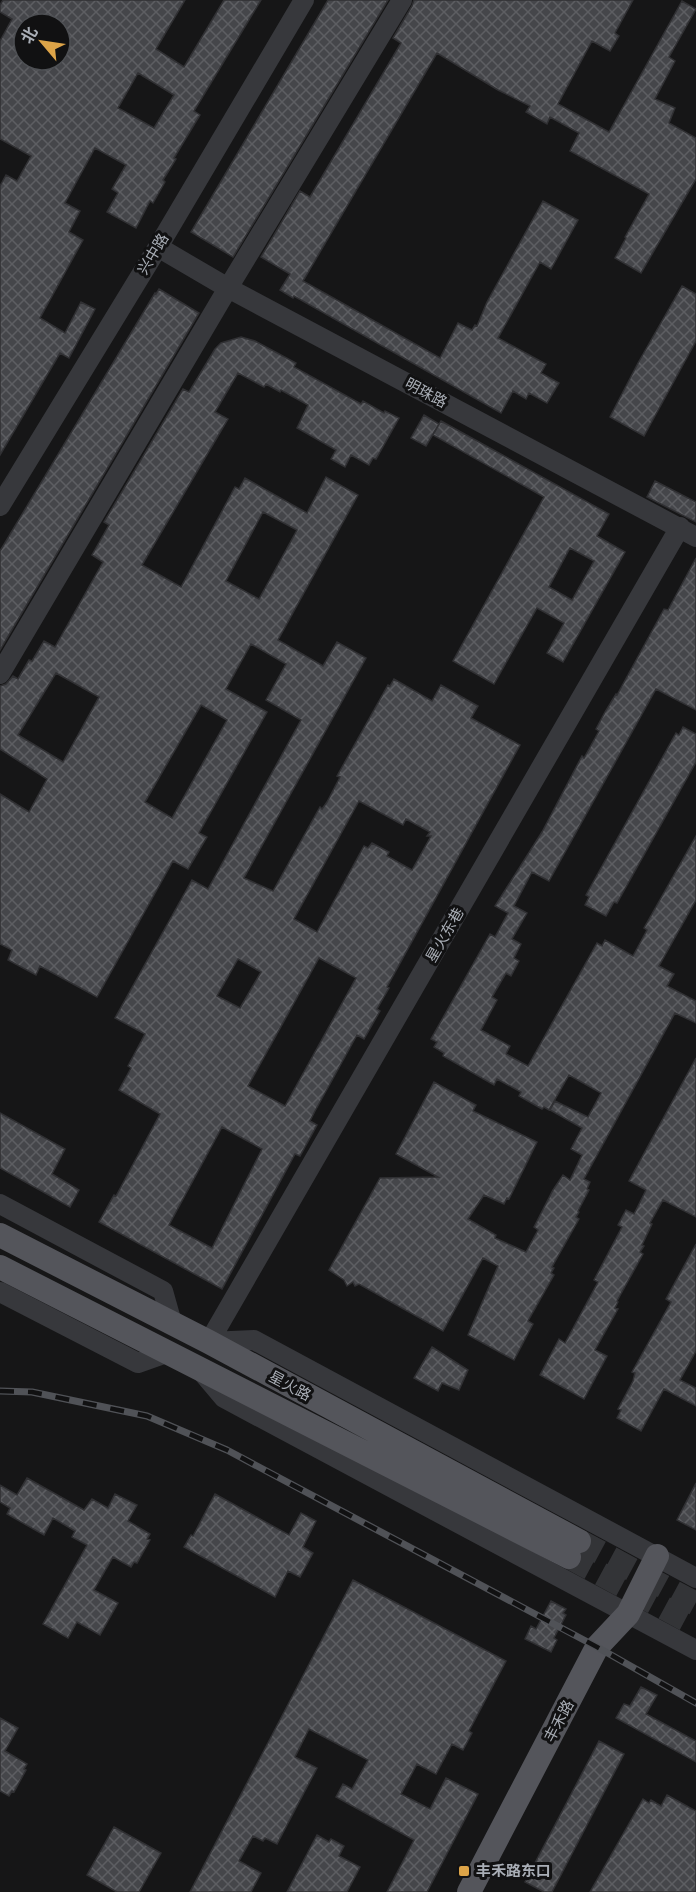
<svg xmlns="http://www.w3.org/2000/svg" width="696" height="1892" font-family="Ubuntu,'Noto Sans SC',sans-serif">
<defs>
<pattern id="building-cross-hatch" width="8" height="8" patternUnits="userSpaceOnUse" patternTransform="scale(1.5)"><rect width="8" height="8" fill="#45464a"/><path d="M0 0l8 8M0 8l8-8" fill="none" stroke="#5d5e62"/></pattern>
</defs>
<rect width="100%" height="100%" fill="#161617"/>
<path fill="url(#building-cross-hatch)" stroke="#303033" stroke-width="1.5" fill-rule="evenodd" d="M3,0H185L156,49L184,67L224,0H261L194,111L200,115L174,158L176,159L163,180L165,182L153,203L150,201L136,228L107,212L118,193L112,189L126,165L95,148L65,203L80,211L69,232L83,240L40,318L65,333L81,302L95,309L69,358L60,353L0,455V186L6,175L17,181L31,156L0,139V41L12,19L0,12V5ZM24,24H60V60H24ZM138,73L174,95L154,128L118,108Z
M328,0H388L233,257L191,232Z
M414,0H633L615,33L619,36L610,51L592,41L558,104L609,132L682,1L696,9L669,57L675,61L655,99L675,108L669,123L696,138V179L641,273L615,258L626,238L625,237L649,194L570,151L579,133L550,117L547,124L526,112L530,106L498,90L437,53L303,281L440,358L458,323L472,330L475,325L477,326L487,302L543,201L578,220L551,269L540,262L498,338L546,364L541,373L559,383L547,403L529,393L526,399L513,391L501,413L294,296L293,298L280,290L290,274L261,257L300,191L310,197L401,43L393,38L412,6Z
M682,286L696,294V341L644,436L610,417L638,363Z
M159,289L199,313L0,650V551L155,293L156,294Z
M241,337L255,341L296,363L294,367L361,404L363,401L384,413L385,411L399,418L376,459L373,458L369,465L351,455L345,467L331,459L336,450L297,428L308,405L281,390L280,392L266,384L264,387L238,373L215,412L228,419L142,565L181,587L235,487L239,489L245,478L307,513L326,477L358,495L278,640L323,666L337,642L366,658L244,878L273,891L320,807L322,809L327,802L340,777L337,776L388,685L390,686L394,679L432,701L441,685L478,706L471,718L520,745L387,987L389,988L377,1009L380,1011L364,1039L357,1035L315,1111L310,1121L317,1125L300,1156L295,1154L222,1289L99,1222L114,1195L116,1196L160,1114L119,1090L131,1068L128,1066L145,1034L115,1018L192,880L208,889L301,720L266,700L286,664L251,644L226,689L267,712L199,833L207,837L188,869L173,861L97,997L40,966L36,975L8,960L12,950L0,944V794L29,812L47,779L0,749V686L6,684L13,676L18,679L29,660L32,661L44,641L55,647L103,562L92,555L109,525L104,522L183,389L189,392L215,349L221,343ZM263,512L297,530L259,599L226,581ZM56,673L99,697L63,762L18,735ZM201,705L227,720L172,818L145,802ZM359,801L403,825L406,819L430,832L427,836H431L412,870L387,856L389,852L372,843L368,848L364,846L317,932L294,919ZM319,958L356,978L285,1106L248,1086ZM238,959L261,972L240,1008L217,996ZM222,1127L262,1149L212,1248L169,1225Z
M424,415L439,424L426,446L411,438Z
M441,421L609,514L597,536L625,552L563,662L547,653L564,623L537,608L494,684L453,661L544,497L433,435ZM570,548L594,561L572,600L549,587Z
M655,481L696,502V522L647,497Z
M696,558V710L656,689L549,881L532,872L514,906L527,913L512,939L521,944L514,958L519,961L511,976L506,973L492,997L497,1000L481,1030L510,1046L506,1054L528,1066L597,943L602,946L605,940L633,956L647,930L644,928L696,836V900L659,966L674,974L667,986L696,1001V1023L675,1013L584,1179L590,1182L587,1189L589,1190L578,1211L579,1212L576,1217L579,1219L552,1267L554,1268L551,1273L554,1275L528,1321L533,1324L514,1360L468,1335L498,1266L483,1258L443,1331L359,1284L355,1286L353,1282L347,1286L344,1280L329,1270L380,1178L438,1177L396,1154L434,1082L476,1105L473,1111L537,1142L509,1199L507,1198L504,1204L484,1195L468,1219L496,1235L495,1238L526,1252L538,1230L534,1227L553,1190L563,1175L570,1180L582,1155L571,1149L582,1128L550,1110L555,1101L588,1117L601,1093L569,1075L549,1110L544,1107L542,1109L519,1096L521,1092L497,1079L494,1085L443,1056L444,1053L434,1047L437,1042L431,1039L490,934L495,937L508,913L495,906L542,832L582,756L584,758L599,731L596,729L605,712L616,694L617,695L664,609L668,610Z
M683,727L696,734V762L617,903L614,902L606,916L585,905L589,897L586,895L676,733L679,735Z
M696,1058V1217L663,1200L650,1223L652,1224L642,1245L644,1246L640,1252L643,1254L617,1301L618,1302L615,1308L618,1309L595,1350L607,1356L584,1399L540,1375L559,1339L565,1343L598,1282L594,1280L622,1227L618,1225L626,1210L634,1214L646,1190L629,1181Z
M0,1113L65,1149L52,1174L79,1190L70,1207L0,1168Z
M696,1244V1351L680,1380L696,1388V1406L664,1389L641,1431L617,1418L621,1410L618,1409L633,1381L635,1373L632,1372L671,1302L666,1299Z
M432,1347L468,1370L459,1390L442,1383L438,1391L414,1378Z
M27,1478L84,1510L92,1499L108,1508L115,1494L137,1505L128,1521L150,1534L147,1539L150,1540L137,1563L134,1562L131,1567L113,1557L94,1590L118,1603L100,1635L77,1622L68,1638L43,1624L87,1545L72,1537L75,1531L53,1518L44,1535L7,1514L10,1508L0,1502V1485L17,1495Z
M696,1483V1530L677,1520Z
M215,1494L289,1535L301,1513L316,1521L303,1547L313,1553L300,1577L288,1571L275,1597L184,1547L191,1535L193,1536Z
M353,1580L506,1661L469,1731L472,1733L463,1750L452,1744L436,1774L417,1764L401,1794L430,1809L446,1778L478,1794L427,1892H387L414,1840L336,1797L343,1784L352,1789L368,1760L309,1729L295,1757L317,1768L277,1844L265,1838L263,1841L253,1836L239,1861L261,1873L251,1892H190Z
M551,1601L566,1609L563,1613L566,1615L554,1638L557,1640L551,1652L525,1639L531,1626L536,1629Z
M641,1687L657,1695L646,1714L696,1741V1762L616,1718L624,1704L630,1706Z
M0,1718L18,1728L5,1751L27,1764L24,1769L26,1770L14,1792L12,1791L9,1796L0,1791Z
M599,1741L624,1754L552,1892H544L525,1882Z
M667,1795L696,1811V1892H590L643,1799L649,1803L651,1800L661,1806Z
M114,1827L161,1853L139,1892H117L87,1875Z
M317,1835L329,1842L331,1839L344,1846L339,1856L360,1867L347,1892H287Z"/>
<g fill="none" stroke-linecap="round" stroke-linejoin="round">
<path stroke="#333437" stroke-width="24" stroke-dasharray="24 12" stroke-linecap="butt" d="M579,1541L696,1604
M569,1557L696,1625"/>
<path stroke="#37383c" stroke-width="20" d="M158,247L228,288L696,537
M0,506L158,247L304,0
M0,674L228,288L402,0
M0,1204L163,1291L172,1323
M0,1292L138,1363L169,1352
M209,1342L680,527
M209,1342L254,1340L696,1578
M202,1372L224,1398L696,1650"/>
<path stroke="#54555b" stroke-width="24" d="M0,1235L209,1342L579,1541
M0,1267L569,1557
M469,1892L597,1647L628,1614L657,1556"/>
<defs>
<path id="rail" d="M0,1391L32,1392L147,1416L227,1450L597,1647L696,1703"/>
</defs>
<use href="#rail" stroke="#505257" stroke-width="7"/>
<use href="#rail" stroke="#111112" stroke-width="4.5" stroke-dasharray="14" stroke-linecap="butt"/>
</g>
<rect fill="#dda448" stroke="#111112" stroke-width="2" x="458" y="1865" width="12" height="12" rx="3"/>
<g text-anchor="middle" stroke-width="6" stroke-linejoin="round" paint-order="stroke">
<g font-size="15" fill="#a9aeb6" stroke="#111112">
<text transform="translate(153 254) rotate(-59)" y="5">兴中路</text>
<text transform="translate(426 393) rotate(28)" y="5">明珠路</text>
<text transform="translate(445 935) rotate(-60)" y="5">星火东巷</text>
<text transform="translate(290 1386) rotate(28)" y="5">星火路</text>
<text transform="translate(559 1721) rotate(-62)" y="5">丰禾路</text>
</g>
<g font-size="15" font-weight="bold" fill="#a9aeb6" stroke="#111112" text-anchor="start">
<text x="476" y="1876">丰禾路东口</text>
</g>
</g>
<g transform="translate(42 42) rotate(299)"><circle r="28" fill="#111112" stroke="#4e5054" stroke-width="1.5"/>
<path d="M0-4.5L10 22L0 15L-10 22Z" fill="#dda448"/>
<text y="-9" font-size="16" font-weight="bold" text-anchor="middle" fill="#a9aeb6">北</text>
</g>
</svg>
